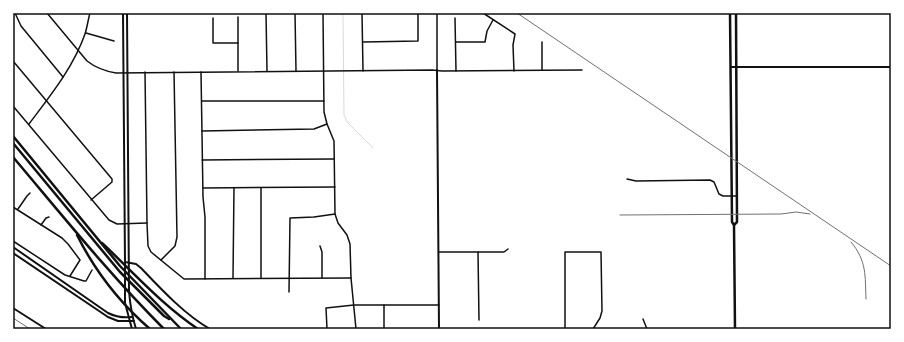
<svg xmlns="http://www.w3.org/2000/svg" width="904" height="342" font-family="Lora,serif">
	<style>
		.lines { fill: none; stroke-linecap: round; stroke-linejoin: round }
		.stream { stroke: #d9d9d9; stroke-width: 1 }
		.minor { stroke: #111; stroke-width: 1.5 }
		.tertiary { stroke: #111; stroke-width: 2 }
		.secondary { stroke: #111; stroke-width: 2 }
		.primary { stroke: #111; stroke-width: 2.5 }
		.motorway { stroke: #111; stroke-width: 2.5 }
		.rail { stroke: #707070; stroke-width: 1 }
		.neatline { fill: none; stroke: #111; stroke-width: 1.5 }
	</style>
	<rect width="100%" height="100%" fill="#fff"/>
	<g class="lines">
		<path class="stream" d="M343,13l1,102 4,8 25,25"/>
		<g class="minor">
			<path d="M15,13l6,13 42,51"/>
			<path d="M47,13l40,48c9,7 17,10 29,12l316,-3 10,1 140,-1"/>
			<path d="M266,13l1,58"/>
			<path d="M295,13l1,58"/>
			<path d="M323,13l1,99 3,12 7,17 1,73 3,9 9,12 3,9 1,34 5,51"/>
			<path d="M362,13l1,58"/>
			<path d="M437,13v57"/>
			<path d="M483,13l32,21 -2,11 1,26"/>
			<path d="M238,17v54"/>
			<path d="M213,18v25h25"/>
			<path d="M455,18l1,53"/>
			<path d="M86,33l28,8"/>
			<path d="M363,42l55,-1v-28"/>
			<path d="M456,42h29l2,-11 6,-11"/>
			<path d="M542,42v28"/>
			<path d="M13,61l99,118v3l-21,18"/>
			<path d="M145,72l2,151 1,23 3,6 33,27 167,-1"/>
			<path d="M201,72l2,125 2,20v62"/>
			<path d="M202,101h122"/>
			<path d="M13,106l96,114 8,4 30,-1"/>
			<path d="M29,124c21,-28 44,-56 56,-90 2,-6 3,-14 5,-21"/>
			<path d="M202,131l112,-2 13,-5"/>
			<path d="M202,160l132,-1"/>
			<path d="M627,179l9,2 74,-1 4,2 5,12 4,2h13"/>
			<path d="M203,188l132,-1"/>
			<path d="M261,188v90"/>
			<path d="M13,207l49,31 6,6 12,16 -10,16"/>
			<path d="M18,209l9,-13 3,-3"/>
			<path d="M41,225l5,-7 3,-1"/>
			<path d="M13,241l52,34 19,6h2l6,-11"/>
			<path d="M320,246l2,6v26"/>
			<path d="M439,252h65l4,-3"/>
			<path d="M478,252l1,68"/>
			<path d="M161,260l14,-14 2,-9 -3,-165"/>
			<path d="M233,278l1,-90"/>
			<path d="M289,292l1,-74 24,-1 21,-3"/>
			<path d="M384,305v24"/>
			<path d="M643,319l4,10"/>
			<path d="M327,329l-1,-21 28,-3h85"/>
			<path d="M565,329v-77h36l1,59 -2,7 -7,11"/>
		</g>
		<g class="tertiary">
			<path d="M731,67h160"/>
			<path d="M437,70l2,259"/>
			<path d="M13,247l95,66c8,4 15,5 24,4"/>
			<path d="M13,253l95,64 10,4h16"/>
			<path d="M125,262l11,2 5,4c19,20 44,47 69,61"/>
			<path d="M13,308l33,21"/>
		</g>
		<g class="secondary">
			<path d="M123,13l2,249v41l7,26"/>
			<path d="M127,13l2,278c1,13 3,25 7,38"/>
		</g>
		<g class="primary">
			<path d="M730,13l2,209 2,3 1,104"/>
			<path d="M734,225l3,-3 -1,-209"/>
		</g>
		<g class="motorway">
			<path d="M13,136l107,130 61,63"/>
			<path d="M13,143l107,129 44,44 5,3"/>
			<path d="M13,157c49,58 97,118 151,172"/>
			<path d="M77,235c18,36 43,68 73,94"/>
			<path d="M102,243c31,29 60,62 96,86"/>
		</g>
		<g class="rail">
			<path d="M517,13l374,253"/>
			<path d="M620,215l161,-1 15,-2 14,2"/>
			<path d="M851,242c16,19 14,34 15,57"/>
			<path d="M13,318l17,11"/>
		</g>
	</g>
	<rect width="904" height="342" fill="none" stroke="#ffffff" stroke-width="28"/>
	<rect x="14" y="14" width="876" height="314" class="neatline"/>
</svg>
